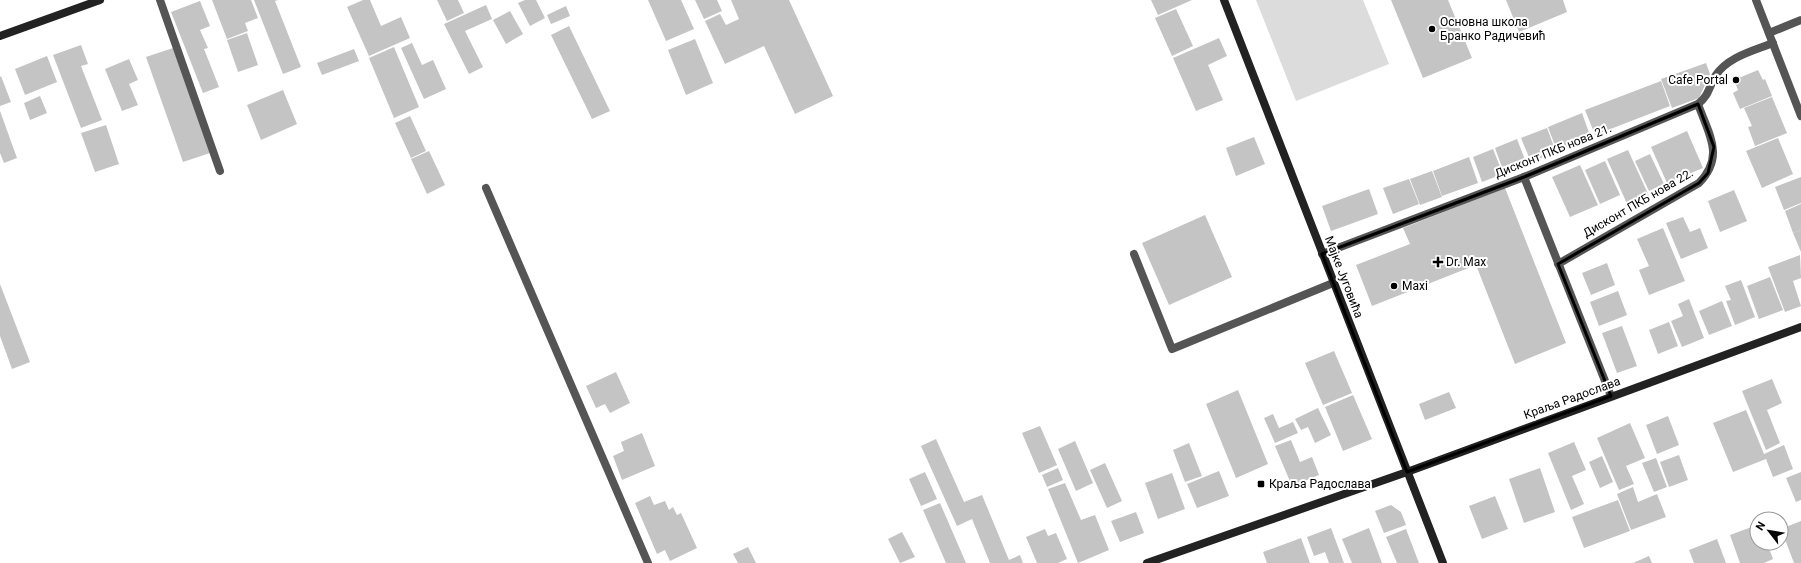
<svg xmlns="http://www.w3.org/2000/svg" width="1801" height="563" font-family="Roboto,sans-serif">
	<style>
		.green { fill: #dcdcdc }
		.building { fill: #c4c4c4 }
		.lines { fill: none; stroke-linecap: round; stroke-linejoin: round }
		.lane { stroke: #555; stroke-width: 8 }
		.street { stroke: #555; stroke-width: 8 }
		.secondary { stroke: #222; stroke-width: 8 }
		.marked { fill: none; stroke: #000; stroke-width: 3; stroke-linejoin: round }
		.poi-dot { fill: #000; stroke: #fff; stroke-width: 1.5 }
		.labels { text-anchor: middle; stroke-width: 4; stroke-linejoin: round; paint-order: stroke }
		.poi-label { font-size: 12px; fill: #000; stroke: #fff; text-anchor: start }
		.street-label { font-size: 12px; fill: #000; stroke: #fff }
	</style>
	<rect width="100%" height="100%" fill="#fff"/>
	<path class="green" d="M1256,0h107l26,64 -93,37z"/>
	<g class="building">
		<path d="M212,0h39l7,18 -13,5 3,8 -21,8z"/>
		<path d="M254,0h24l-3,1 26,66 -18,7z"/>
		<path d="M363,0h7l11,26 20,-9 9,21 -41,18 -22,-49z"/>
		<path d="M437,0h21l6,13 -17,8z"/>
		<path d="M525,0h11l9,18 -15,8 -12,-23z"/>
		<path d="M648,0h33l13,29 -28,12z"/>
		<path d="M695,0h22l5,11 -18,8z"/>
		<path d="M731,0h58l44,96 -38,18 -31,-68 -39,18 -20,-43 15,-7 6,11 13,-6z"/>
		<path d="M1151,0h41l-34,15z"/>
		<path d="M1391,0h57l24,58 -49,20z"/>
		<path d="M1506,0h57l4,12 -48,20z"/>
		<path d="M200,1l10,25 -10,4 8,18 -4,1 15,38 -16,6 -32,-81z"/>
		<path d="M486,5l6,14 -27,12 18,36 -14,7 -25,-50z"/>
		<path d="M566,6l4,10 -19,8 -4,-9z"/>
		<path d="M1176,9l17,37 -21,10 -17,-38z"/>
		<path d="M510,11l13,23 -17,10 -13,-24z"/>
		<path d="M569,26l41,85 -18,8 -41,-84z"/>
		<path d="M247,33l11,32 -20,7 -11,-32z"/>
		<path d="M1219,38l8,18 -19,9 15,35 -27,11 -23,-53z"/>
		<path d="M695,39l18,44 -27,12 -18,-45z"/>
		<path d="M412,43l10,22 11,-5 13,29 -22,10 -23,-51z"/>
		<path d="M81,45l7,19 -7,2 21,54 -21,8 -28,-73z"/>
		<path d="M394,47l25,60 -25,11 -25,-60z"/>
		<path d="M173,48l37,105 -27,9 -37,-105z"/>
		<path d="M354,49l5,12 -37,14 -5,-12z"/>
		<path d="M47,56l10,26 -32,13 -10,-26z"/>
		<path d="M129,59l9,21 -9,4 9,21 -16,6 -17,-42z"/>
		<path d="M1706,63l4,11 -11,24 -27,10 -11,-29z"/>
		<path d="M1758,70l5,10 2,-1 7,17 -32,13 -7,-16 5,-3 -4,-10z"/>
		<path d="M1,76l10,26 -11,4v-29z"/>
		<path d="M1661,81l9,25 -75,29 -10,-25z"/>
		<path d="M283,90l14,34 -36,16 -14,-35z"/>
		<path d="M40,96l7,17 -17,7 -6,-17z"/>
		<path d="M1772,97l15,36 -32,13 -7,-19 4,-1 -8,-18z"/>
		<path d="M0,111l17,47 -13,5 -4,-10z"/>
		<path d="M1582,113l10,28 -21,8 -1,-3 -13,5 -9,-24z"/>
		<path d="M410,116l16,35 -15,7 -16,-35z"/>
		<path d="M106,125l13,39 -24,8 -14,-39z"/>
		<path d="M1547,128l9,24 -25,10 -10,-24z"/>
		<path d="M1687,131l16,37 -36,15 -16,-36z"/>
		<path d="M1254,137l11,27 -29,12 -10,-28z"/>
		<path d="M1778,138l15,36 -31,14 -16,-37z"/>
		<path d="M1517,139l10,26 -23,8 -9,-25z"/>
		<path d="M1493,149l10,25 -21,8 -9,-25z"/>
		<path d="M1628,150l21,46 -21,10 -21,-47z"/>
		<path d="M429,151l16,34 -18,9 -16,-35z"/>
		<path d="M1650,154l14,30 -15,7 -14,-30z"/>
		<path d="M1469,157l9,26 -36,13 -9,-25z"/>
		<path d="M1605,161l15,34 -20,9 -15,-34z"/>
		<path d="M1580,165l18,40 -28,12 -18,-40z"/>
		<path d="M1432,171l10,26 -22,8 -10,-26z"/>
		<path d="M1801,177v26l-17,7 -9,-23z"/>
		<path d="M1409,179l10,25 -26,10 -10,-26z"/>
		<path d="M1505,188l61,155 -51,21 -39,-99 -104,41 -16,-41 54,-21 -7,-16z"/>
		<path d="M1369,189l9,25 -47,17 -9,-25z"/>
		<path d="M1734,190l13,31 -27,11 -12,-31z"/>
		<path d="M1801,204v26l-8,3 -8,-22z"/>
		<path d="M1205,215l27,62 -63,28 -27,-62z"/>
		<path d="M1683,217l7,15 10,-4 8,20 -27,11 -15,-36z"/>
		<path d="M1663,228l22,53 -36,14 -10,-25 10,-4 -12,-27z"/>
		<path d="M1801,230v22l-8,-19z"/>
		<path d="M1800,255l1,23 -8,3 8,25 -16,6 -17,-45z"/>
		<path d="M1607,263l8,22 -24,10 -9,-22z"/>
		<path d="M1770,277l13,33 -24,9 -12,-33z"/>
		<path d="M1741,280l14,37 -20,8 -9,-24 5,-1 -6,-14z"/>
		<path d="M0,284l30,78 -18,7 -12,-33z"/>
		<path d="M1618,291l9,24 -28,11 -9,-24z"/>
		<path d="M1689,299l15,39 -22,9 -11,-26 12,-5 -5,-12z"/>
		<path d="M1722,301l10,25 -23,9 -10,-24z"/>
		<path d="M1669,322l9,24 -20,8 -9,-24z"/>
		<path d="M1622,326l15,40 -20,7 -15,-40z"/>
		<path d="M1334,351l18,42 -29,12 -18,-42z"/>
		<path d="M616,372l14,31 -20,10 -5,-9 -9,4 -10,-22z"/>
		<path d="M1772,379l10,24 -15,7 13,33 -14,7 -24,-59z"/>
		<path d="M1238,390l30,74 -32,14 -30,-74z"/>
		<path d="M1449,392l7,16 -31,12 -6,-16z"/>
		<path d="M1353,395l19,44 -29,12 -18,-44z"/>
		<path d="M1318,408l13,27 -16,8 -7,-16 -7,3 -6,-11z"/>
		<path d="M1746,410l18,44 20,-9 9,24 -20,8 -7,-18 -33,13 -20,-49z"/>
		<path d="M1273,414l6,14 14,-6 5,11 -23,10 -11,-25z"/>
		<path d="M1668,416l11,29 -22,9 -11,-29z"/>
		<path d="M1630,423l15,35 -19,8 8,18 -15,6 -22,-52z"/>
		<path d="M1040,426l17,39 -18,8 -17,-40z"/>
		<path d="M642,433l13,33 -33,14 -9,-24 11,-5 -3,-9z"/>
		<path d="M936,439l28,63 18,-7 27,65 11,-5 3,8h-33l-18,-44 -15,7 -36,-80z"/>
		<path d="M1291,440l9,22 12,-5 7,18 -27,11 -17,-40z"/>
		<path d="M1075,441l18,42 -17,8 -18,-42z"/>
		<path d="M1574,442l12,28 -14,6 12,28 -13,6 -23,-57z"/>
		<path d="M1189,443l13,33 -17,6 -12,-32z"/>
		<path d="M1679,455l9,25 -19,7 -9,-25z"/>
		<path d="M1602,456l11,26 -13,6 -11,-26z"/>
		<path d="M1656,458l11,29 -13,5 -12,-29z"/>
		<path d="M1105,463l17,38 -15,7 -17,-38z"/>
		<path d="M1058,468l5,12 -16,7 -5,-12z"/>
		<path d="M1540,468l15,44 -31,11 -15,-44z"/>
		<path d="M1219,471l10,25 -32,12 -10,-24z"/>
		<path d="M925,472l12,27 -16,7 -12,-27z"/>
		<path d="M1801,472v28l-5,2 -10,-24z"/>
		<path d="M1172,473l13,36 -27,10 -13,-36z"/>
		<path d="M1065,483l16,37 14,-5 14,35 -31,13 -30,-74z"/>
		<path d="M1633,487l5,15 19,-8 9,23 -35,13 -14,-36z"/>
		<path d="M650,496l4,9 11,-4 4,9 4,-3 4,8 4,-2 16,35 -27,13 -5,-11 -8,4 -22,-51z"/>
		<path d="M1495,496l13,33 -26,10 -13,-33z"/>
		<path d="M1618,500l12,31 -46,17 -12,-31z"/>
		<path d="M940,503l26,60h-20l-23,-53z"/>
		<path d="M1391,505l10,7 5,13 -22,8 -9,-22z"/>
		<path d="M1136,512l8,21 -24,9 -9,-21z"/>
		<path d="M1801,521v42h-7l-13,-34z"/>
		<path d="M1757,525v18h10l6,16 -9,4h-24l-10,-28z"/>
		<path d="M1331,528l13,35h-15l-4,-11 -11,4 -7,-19z"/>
		<path d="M1369,528l13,35h-30l-10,-24z"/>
		<path d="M1045,529l3,7 8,-3 11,26 -9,4h-21l-11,-26z"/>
		<path d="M1406,529l13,34h-22l-11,-26z"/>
		<path d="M902,532l13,25 -15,6 -12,-24z"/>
		<path d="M1301,538l9,25h-43l-4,-11z"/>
		<path d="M1717,539l9,24h-32l-5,-13z"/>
		<path d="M748,547l8,16h-18l-5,-9z"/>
		<path d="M1649,556l3,7h-19z"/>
	</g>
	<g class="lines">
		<g class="lane">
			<path d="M160,0l60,171"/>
			<path d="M1134,254l38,95 161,-66"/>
		</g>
		<g class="street">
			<path d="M1756,0l45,116"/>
			<path d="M1769,33l32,-13"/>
			<path d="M1524,177l87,219"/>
			<path d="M486,188l162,375"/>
			<path d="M1322,254l202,-77 174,-73c11,-8 11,-18 18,-29 12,-18 37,-24 57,-32"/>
			<path d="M1558,264l141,-81c26,-27 10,-48 -1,-79"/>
		</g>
		<g class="secondary">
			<path d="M1224,0l219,563"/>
			<path d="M0,36l100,-36"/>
			<path d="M1147,563l260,-91 394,-145"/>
		</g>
	</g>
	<path class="marked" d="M1698,104l16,43 -6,26 -9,10 -141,81 53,132 -204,76 -85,-218 202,-77z"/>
	<g class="poi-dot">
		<circle cx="1432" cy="29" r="4"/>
		<circle cx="1736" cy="80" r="4"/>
		<path d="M1436 256h4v4h4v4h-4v4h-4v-4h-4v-4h4z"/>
		<circle cx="1394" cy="286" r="4"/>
		<rect x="1257" y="480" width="8" height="8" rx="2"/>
	</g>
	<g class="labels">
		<g class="poi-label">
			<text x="1440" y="26">Основна школа<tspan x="1440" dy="14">Бранко Радичевић</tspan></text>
			<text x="1728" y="84" text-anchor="end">Cafe Portal</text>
			<text x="1446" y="266">Dr. Max</text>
			<text x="1402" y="290">Maxi</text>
			<text x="1269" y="488">Краља Радослава</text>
		</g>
		<g class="street-label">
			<text transform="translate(1553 151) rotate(-22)" y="4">Дисконт ПКБ нова 21.</text>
			<text transform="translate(1638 203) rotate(-30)" y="4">Дисконт ПКБ нова 22.</text>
			<text transform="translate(1344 277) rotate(69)" y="4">Мајке Југовића</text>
			<text transform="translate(1572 398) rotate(-20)" y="4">Краља Радослава</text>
		</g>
	</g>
	<g transform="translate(1769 531) rotate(301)"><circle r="19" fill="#ffffff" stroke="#999999"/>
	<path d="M0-3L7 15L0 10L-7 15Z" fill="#000000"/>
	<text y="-6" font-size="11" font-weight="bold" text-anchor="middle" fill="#000000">N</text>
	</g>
</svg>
